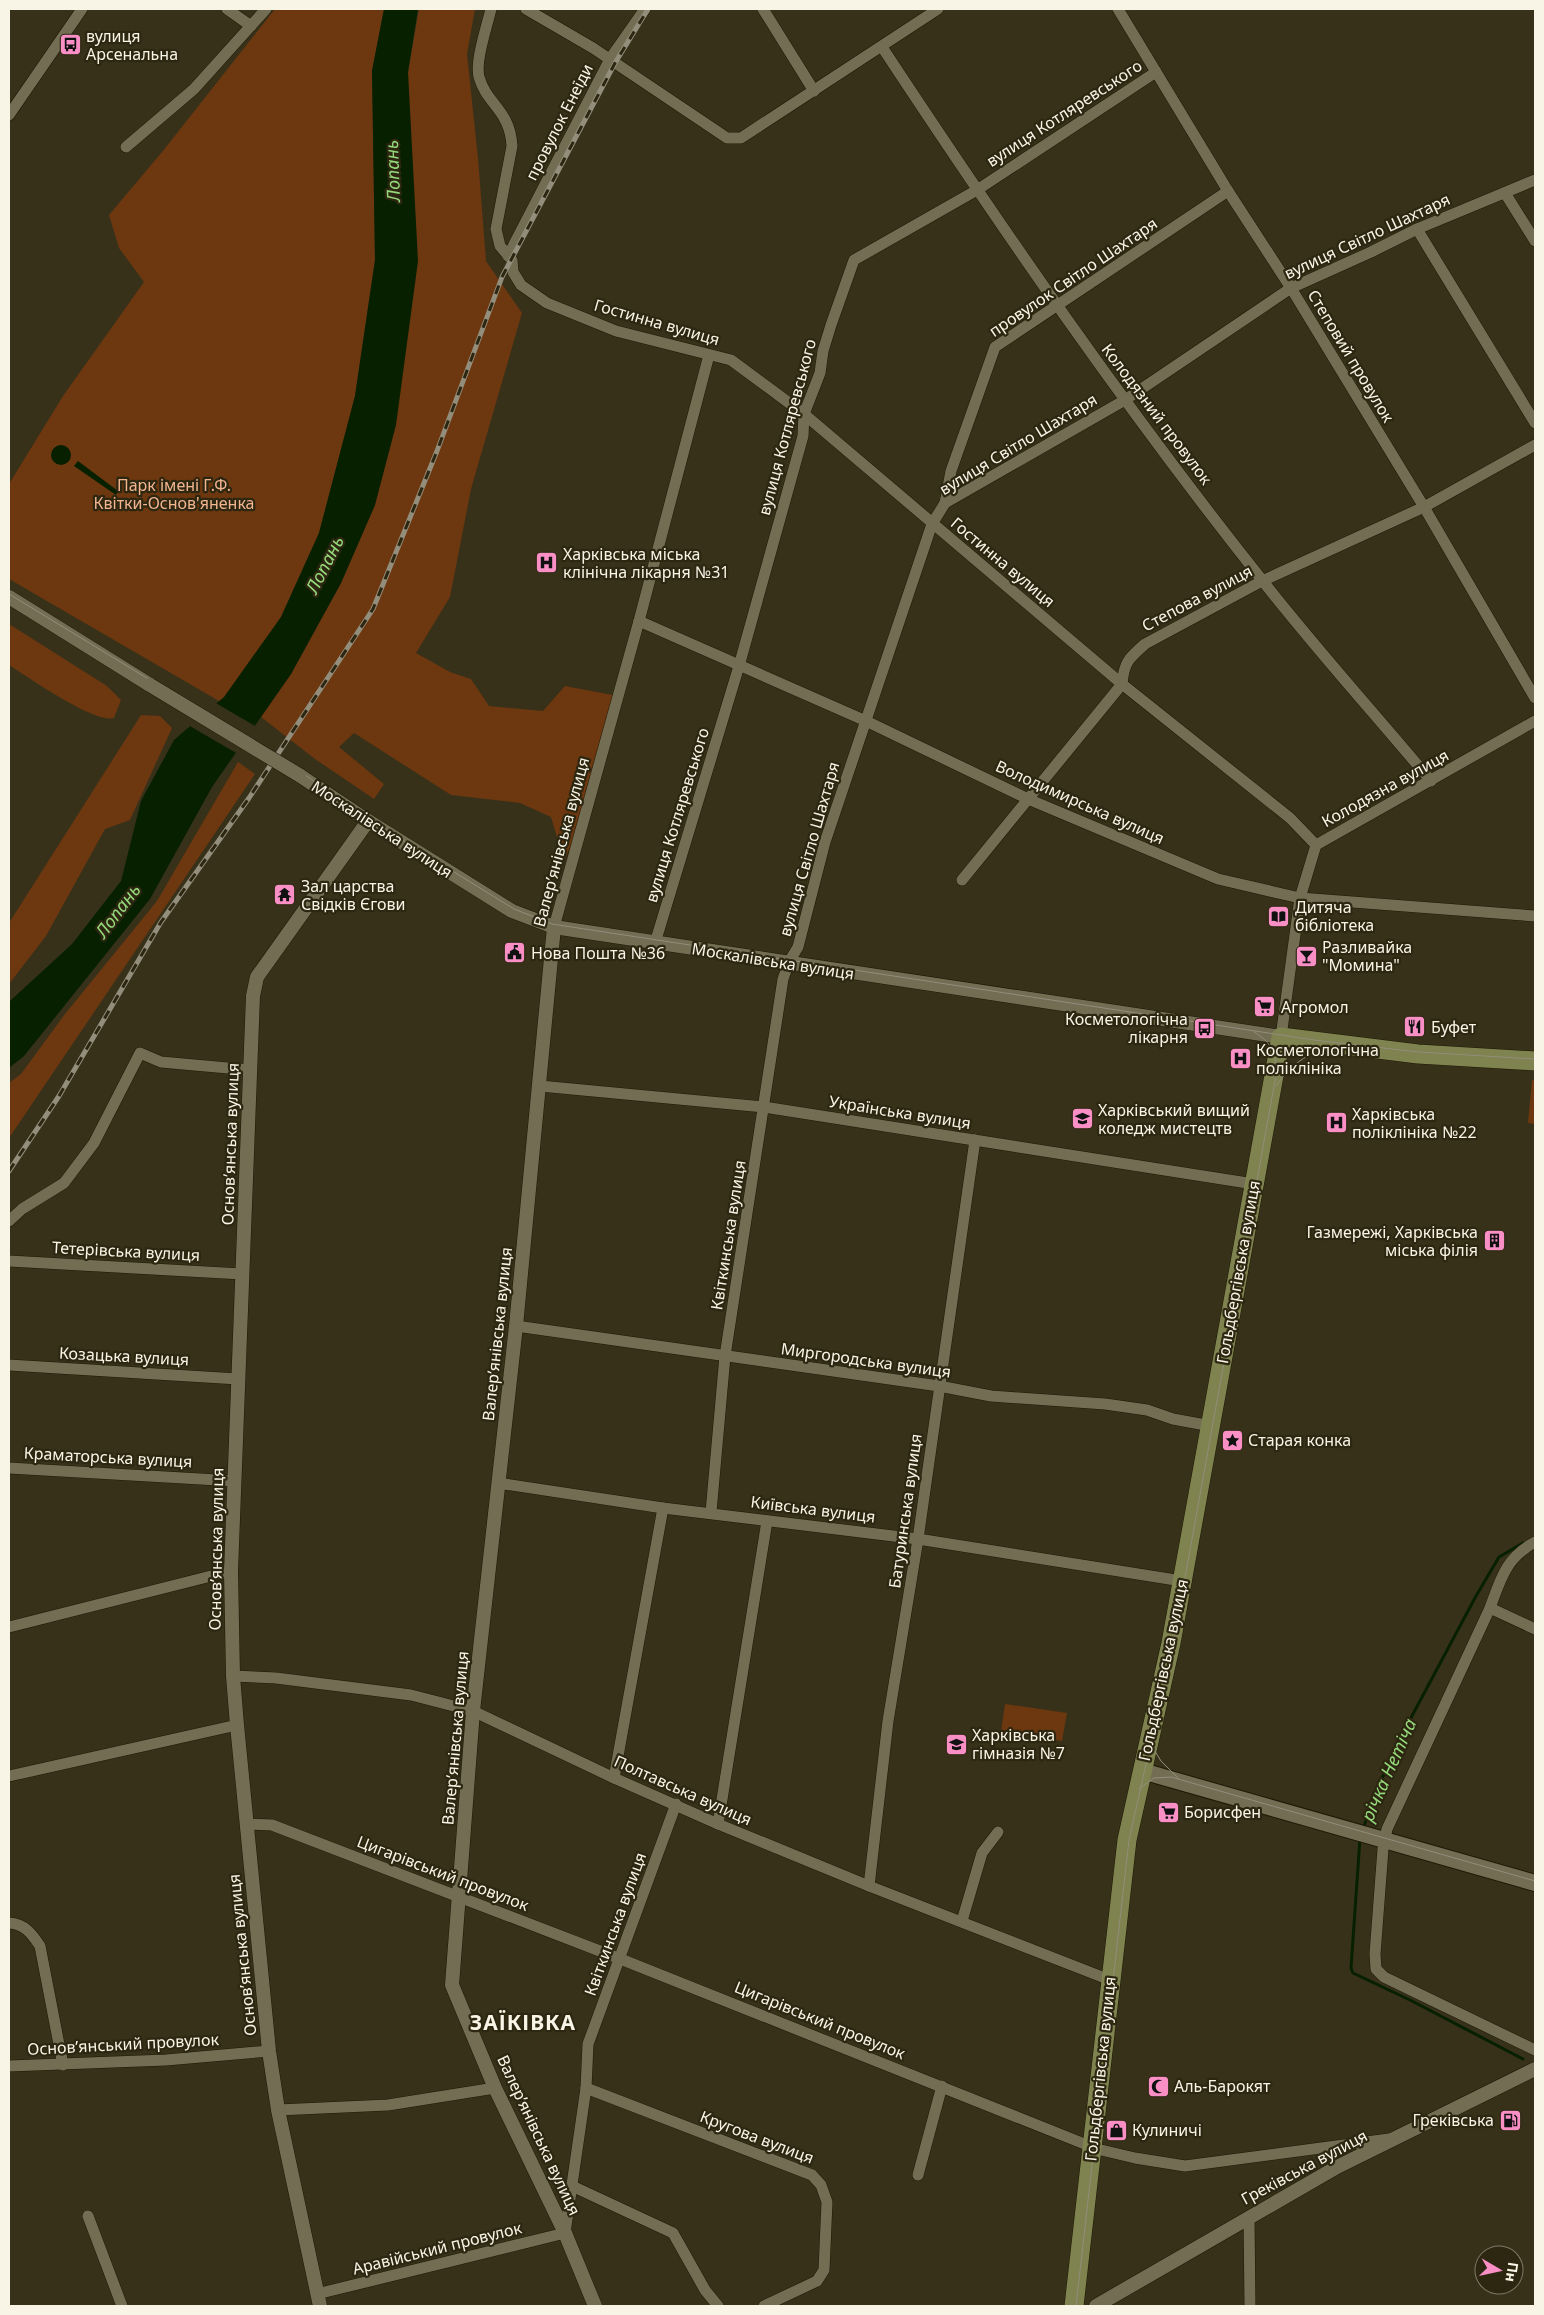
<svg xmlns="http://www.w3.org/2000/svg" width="1544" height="2315" font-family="'Noto Sans',sans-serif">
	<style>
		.green { fill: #6d370f }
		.water { fill: #062000 }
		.pier { fill: #37311a }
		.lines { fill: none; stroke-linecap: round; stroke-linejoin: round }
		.stream { stroke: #062000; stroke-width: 3 }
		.minor-casing { stroke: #1e1904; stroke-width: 12 }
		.tertiary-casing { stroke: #1e1904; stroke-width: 15 }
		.secondary-casing { stroke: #1e1904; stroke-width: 18 }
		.primary-casing { stroke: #1e1904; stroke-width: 20 }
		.minor { stroke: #736d54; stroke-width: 11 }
		.tertiary { stroke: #736d54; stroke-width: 14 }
		.secondary { stroke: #736d54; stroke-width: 16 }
		.primary { stroke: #7e834f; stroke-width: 19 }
		.tram { stroke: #938d7b; stroke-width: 1 }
		.rail-casing { stroke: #938d7b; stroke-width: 5 }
		.rail { stroke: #2d2711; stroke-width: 3; stroke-dasharray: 9; stroke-linecap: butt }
		.tertiary-bridge-casing { stroke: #1e1904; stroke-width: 15; stroke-linecap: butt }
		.tertiary-bridge { stroke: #736d54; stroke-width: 14 }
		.labels { text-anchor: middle; stroke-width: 4.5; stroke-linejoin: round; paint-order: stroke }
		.poi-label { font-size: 16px; fill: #f8f4e6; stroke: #2d2711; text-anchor: start }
		.street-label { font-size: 16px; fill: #f8f4e6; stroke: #2d2711 }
		.park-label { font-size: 16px; fill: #f2b590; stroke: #2d2711 }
		.water-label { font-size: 18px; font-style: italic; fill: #95da7c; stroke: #2d2711 }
		.district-label { font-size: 21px; font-weight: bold; letter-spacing: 1px; fill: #f8f4e6; stroke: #2d2711 }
	</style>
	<rect width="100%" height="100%" fill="#37311a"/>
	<g class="green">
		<path d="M275,9h109l-12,62 3,189 -20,136 -36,137 -38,84 -57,81 -5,3 -210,-122v-95l54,-88 81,-114 -25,-34 -10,-33 53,-63z"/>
		<path d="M419,9h56l-8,45 11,104 8,103 36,52 -51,176 -21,108 -34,56 34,19 21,7 18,27 54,5 22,-25 53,10 -33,117 -21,48 -13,-44 -31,-14 -69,-8 -97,-62 -15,14 45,37 -10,15 -59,-40 -54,-42 30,-43 50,-91 34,-78 33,-433z"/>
		<path d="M9,624l98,62 14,14 -7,18c-19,6 -86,-41 -105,-53z"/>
		<path d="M141,715l19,1 12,12 -42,92 -25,9 -59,107 -37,48v-61z"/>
		<path d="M238,762l17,12 -246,364v-55l12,-9 44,-60 92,-113z"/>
		<path d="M1532,1080h3v44l-7,-1z"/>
		<path d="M1005,1704l62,9 -5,28 -61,-9z"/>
	</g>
	<g class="water">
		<path d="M384,9h34l-10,63 10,189 -22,164 -21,80 -34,78 -50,91 -79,113 -62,112 -126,157 -15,12v-66l63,-58 49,-63 20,-80 33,-61 50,-43 57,-80 38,-84 36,-137 20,-136 -3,-189z"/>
		<circle cx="61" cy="455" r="10"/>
		<path d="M78,461l40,30 -2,4 -42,-29z"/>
	</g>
	<path class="pier" d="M214,702l43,25 -19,27 -50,-29z"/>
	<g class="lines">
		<g class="stream">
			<path d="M1363,1830l8,-26 26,-60 79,-148 23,-39 24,-14"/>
			<path d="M1360,1838l-9,130 2,5 59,28 111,58"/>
		</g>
		<defs>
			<g id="minor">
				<path d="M227,9l24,17"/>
				<path d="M491,9c-4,17 -16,52 -12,68 8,28 31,33 33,69l-16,83 4,17 12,14 1,12 8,13 26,18 69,28 115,29 73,54 318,270 168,134 26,27"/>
				<path d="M526,9l67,39 134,90h14l197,-129"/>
				<path d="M763,9l51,82"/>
				<path d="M1118,9l110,182 63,97 133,219 111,191"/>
				<path d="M882,47c120,182 244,362 380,533 54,69 113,134 169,201"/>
				<path d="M9,115l73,-106"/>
				<path d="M126,147l68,-58 72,-80"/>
				<path d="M1505,193l30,48"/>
				<path d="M1417,229l118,194"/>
				<path d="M508,256l102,-197 35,-50"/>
				<path d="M945,503l6,-32 44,-124 233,-156"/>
				<path d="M639,621l227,100 162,78 190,80 82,19 235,18"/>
				<path d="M962,880l160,-196c2,-22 7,-26 23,-40l117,-63 162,-74 111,-62"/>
				<path d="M554,927l85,-306 70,-266"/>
				<path d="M655,943l84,-277 64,-230 1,-22 16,-41 3,-22 8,-26 23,-65 123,-70 179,-118"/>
				<path d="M1281,1037l19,-139 16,-53 219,-124"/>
				<path d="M540,1086l224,21 490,77"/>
				<path d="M9,1221l13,-12 42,-26 30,-40 46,-90 21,9 89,8"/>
				<path d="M9,1261l233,13"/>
				<path d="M516,1326l423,60 52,10 114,8 42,6 26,9 38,7"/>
				<path d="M9,1365l229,14"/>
				<path d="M9,1468l226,13"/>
				<path d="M498,1483l165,25 255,31 264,42"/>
				<path d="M711,1512l14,-156 58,-377 6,-17 9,-15 27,-105 107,-318 13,-21 180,-103 166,-112 80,-36 46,-23 118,-49"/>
				<path d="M1535,1542c-29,16 -34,36 -45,66l-103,221 -4,20 -8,105 1,15 8,8 151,73"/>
				<path d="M1490,1608l45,21"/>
				<path d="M9,1627l222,-56"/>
				<path d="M233,1676l43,2 135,17 62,16 141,67 104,46 151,62 241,94"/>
				<path d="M9,1776l228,-51"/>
				<path d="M614,1778l49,-270"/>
				<path d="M246,1824l26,1 346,133 479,191 38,9 50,8 204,-27"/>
				<path d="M718,1824l49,-303"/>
				<path d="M869,1886l19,-165 30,-182 57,-399"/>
				<path d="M962,1921l20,-68 16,-21"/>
				<path d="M9,1923c16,1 23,11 31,23l23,119"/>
				<path d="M9,2066l157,-6 103,-9"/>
				<path d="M586,2088l226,87 9,10 6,17 -3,68 -7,11 -53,25"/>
				<path d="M278,2110l110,-5 107,-17"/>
				<path d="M918,2175l24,-89"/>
				<path d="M572,2186l101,47 32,57 13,16"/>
				<path d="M88,2216l34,90"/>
				<path d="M1249,2217l1,89"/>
				<path d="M317,2294l248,-61 21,-145 2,-44 88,-240"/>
			</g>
			<g id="tertiary">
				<path d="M9,597l141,88"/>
				<path d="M299,775l69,46 144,90 42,16 727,110"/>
				<path d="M554,927l-38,399 -43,385 -21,274 43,103 70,145 30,73"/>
				<path d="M320,2306l-42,-196 -9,-59 -32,-326 -4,-49 -2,-105 22,-575 4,-19 111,-156"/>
				<path d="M1096,2306l241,-139 198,-98"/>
			</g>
			<path id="secondary" d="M1142,1771l393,112"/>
			<path id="primary" d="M1074,2306l53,-466 44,-197 110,-606 137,17 117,7"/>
		</defs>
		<use href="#minor" class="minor-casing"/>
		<use href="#tertiary" class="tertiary-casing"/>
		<use href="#secondary" class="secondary-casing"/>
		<use href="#primary" class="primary-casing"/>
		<use href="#minor" class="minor"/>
		<use href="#tertiary" class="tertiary"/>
		<use href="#secondary" class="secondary"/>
		<use href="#primary" class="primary"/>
		<g class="tram">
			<path d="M9,594l292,178 67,47 146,90 38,15 762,116 104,12 117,7"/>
			<path d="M1276,1086c15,-23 37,-37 64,-41"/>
			<path d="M1150,1743l11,18 18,18"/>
			<path d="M1139,1789l15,-11 17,-1 364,104"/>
			<path d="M1076,2306l53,-466 44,-196 103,-569c2,-19 -5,-34 -22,-43"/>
		</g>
		<defs>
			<path id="rail" d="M9,1171l50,-75 102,-174 88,-124 124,-189 64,-158 65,-174 113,-214 33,-54"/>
		</defs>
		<use href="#rail" class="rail-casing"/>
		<use href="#rail" class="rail"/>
		<defs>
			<path id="tertiary-bridge" d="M150,685l149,90"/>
		</defs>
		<use href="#tertiary-bridge" class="tertiary-bridge-casing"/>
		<use href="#tertiary-bridge" class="tertiary-bridge"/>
	</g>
	<defs>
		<symbol id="bus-square" viewBox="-11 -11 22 22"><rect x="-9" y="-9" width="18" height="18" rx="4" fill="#fa8fc6" stroke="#2d2711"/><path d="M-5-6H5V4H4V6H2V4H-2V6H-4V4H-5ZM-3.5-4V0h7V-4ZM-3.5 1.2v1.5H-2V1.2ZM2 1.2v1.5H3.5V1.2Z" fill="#111"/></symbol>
		<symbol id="hospital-square" viewBox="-11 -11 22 22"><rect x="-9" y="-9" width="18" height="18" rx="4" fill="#fa8fc6" stroke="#2d2711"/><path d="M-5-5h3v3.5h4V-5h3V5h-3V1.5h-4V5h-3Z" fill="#111"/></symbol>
		<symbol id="temple-square" viewBox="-11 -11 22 22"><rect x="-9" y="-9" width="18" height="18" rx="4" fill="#fa8fc6" stroke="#2d2711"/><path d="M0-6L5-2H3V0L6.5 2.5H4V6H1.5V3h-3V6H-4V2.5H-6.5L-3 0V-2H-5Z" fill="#111"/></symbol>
		<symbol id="library-square" viewBox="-11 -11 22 22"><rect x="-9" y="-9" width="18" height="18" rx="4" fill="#fa8fc6" stroke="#2d2711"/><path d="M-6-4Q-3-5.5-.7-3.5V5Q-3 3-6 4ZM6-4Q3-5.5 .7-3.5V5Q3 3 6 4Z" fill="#111"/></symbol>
		<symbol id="civic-square" viewBox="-11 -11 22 22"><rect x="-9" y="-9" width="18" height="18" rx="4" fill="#fa8fc6" stroke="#2d2711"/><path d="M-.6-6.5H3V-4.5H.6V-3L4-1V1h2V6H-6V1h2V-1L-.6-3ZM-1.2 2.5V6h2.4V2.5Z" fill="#111"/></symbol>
		<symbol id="bar-square" viewBox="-11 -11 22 22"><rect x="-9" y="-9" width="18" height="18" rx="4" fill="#fa8fc6" stroke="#2d2711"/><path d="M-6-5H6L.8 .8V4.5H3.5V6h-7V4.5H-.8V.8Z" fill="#111"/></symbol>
		<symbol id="supermarket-square" viewBox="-11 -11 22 22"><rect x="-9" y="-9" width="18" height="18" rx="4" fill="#fa8fc6" stroke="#2d2711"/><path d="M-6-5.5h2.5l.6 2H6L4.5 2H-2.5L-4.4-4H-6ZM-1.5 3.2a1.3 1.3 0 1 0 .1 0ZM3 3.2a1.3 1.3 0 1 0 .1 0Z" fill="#111"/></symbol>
		<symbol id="restaurant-square" viewBox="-11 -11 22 22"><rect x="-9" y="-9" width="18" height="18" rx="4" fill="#fa8fc6" stroke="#2d2711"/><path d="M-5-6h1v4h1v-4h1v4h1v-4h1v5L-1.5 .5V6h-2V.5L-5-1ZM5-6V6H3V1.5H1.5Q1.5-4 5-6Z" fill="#111"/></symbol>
		<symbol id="university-square" viewBox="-11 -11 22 22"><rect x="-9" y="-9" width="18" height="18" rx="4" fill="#fa8fc6" stroke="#2d2711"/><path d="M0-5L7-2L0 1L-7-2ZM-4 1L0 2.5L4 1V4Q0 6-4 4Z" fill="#111"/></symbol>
		<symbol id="building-square" viewBox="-11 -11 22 22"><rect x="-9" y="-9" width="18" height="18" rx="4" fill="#fa8fc6" stroke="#2d2711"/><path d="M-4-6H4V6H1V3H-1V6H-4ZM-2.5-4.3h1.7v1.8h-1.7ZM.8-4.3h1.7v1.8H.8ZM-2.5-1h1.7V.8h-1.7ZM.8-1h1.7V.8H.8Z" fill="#111"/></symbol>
		<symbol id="sight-square" viewBox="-11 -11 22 22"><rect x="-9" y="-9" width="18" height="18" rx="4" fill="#fa8fc6" stroke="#2d2711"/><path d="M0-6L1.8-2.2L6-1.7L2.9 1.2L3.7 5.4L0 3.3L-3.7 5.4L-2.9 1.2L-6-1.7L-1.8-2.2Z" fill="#111"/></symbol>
		<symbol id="school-square" viewBox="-11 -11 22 22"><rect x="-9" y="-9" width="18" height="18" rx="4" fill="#fa8fc6" stroke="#2d2711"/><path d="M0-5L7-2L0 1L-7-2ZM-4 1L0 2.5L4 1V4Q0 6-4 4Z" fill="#111"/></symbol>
		<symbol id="mosque-square" viewBox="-11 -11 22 22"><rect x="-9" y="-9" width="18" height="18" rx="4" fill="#fa8fc6" stroke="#2d2711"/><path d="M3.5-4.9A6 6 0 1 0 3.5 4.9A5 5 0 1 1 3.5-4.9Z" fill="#111"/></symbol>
		<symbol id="fuel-square" viewBox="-11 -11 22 22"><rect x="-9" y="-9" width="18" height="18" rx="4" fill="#fa8fc6" stroke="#2d2711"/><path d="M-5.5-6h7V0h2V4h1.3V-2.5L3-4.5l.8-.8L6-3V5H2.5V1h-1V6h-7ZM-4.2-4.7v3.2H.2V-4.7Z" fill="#111"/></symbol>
		<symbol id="shop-square" viewBox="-11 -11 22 22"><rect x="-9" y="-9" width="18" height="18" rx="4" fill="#fa8fc6" stroke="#2d2711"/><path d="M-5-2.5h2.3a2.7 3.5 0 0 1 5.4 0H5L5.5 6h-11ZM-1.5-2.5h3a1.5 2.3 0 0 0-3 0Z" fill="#111"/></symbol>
	</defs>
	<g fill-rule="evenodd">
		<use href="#bus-square" x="58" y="32" width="25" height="25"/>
		<use href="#hospital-square" x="534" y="550" width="25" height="25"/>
		<use href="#temple-square" x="272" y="882" width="25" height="25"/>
		<use href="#library-square" x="1266" y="904" width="25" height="25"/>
		<use href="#civic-square" x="502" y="940" width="25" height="25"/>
		<use href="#bar-square" x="1294" y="944" width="25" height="25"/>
		<use href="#supermarket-square" x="1252" y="994" width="25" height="25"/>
		<use href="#restaurant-square" x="1402" y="1014" width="25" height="25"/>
		<use href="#bus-square" x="1192" y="1016" width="25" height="25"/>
		<use href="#hospital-square" x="1228" y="1046" width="25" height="25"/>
		<use href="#university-square" x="1070" y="1106" width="25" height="25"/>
		<use href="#hospital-square" x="1324" y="1110" width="25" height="25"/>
		<use href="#building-square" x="1482" y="1228" width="25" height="25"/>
		<use href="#sight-square" x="1220" y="1428" width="25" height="25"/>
		<use href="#school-square" x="944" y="1732" width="25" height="25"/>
		<use href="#supermarket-square" x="1156" y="1800" width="25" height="25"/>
		<use href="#mosque-square" x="1146" y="2074" width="25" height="25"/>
		<use href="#fuel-square" x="1498" y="2108" width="25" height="25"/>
		<use href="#shop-square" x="1104" y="2118" width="25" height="25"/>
	</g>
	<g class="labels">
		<g class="poi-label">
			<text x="86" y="42">вулиця<tspan x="86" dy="18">Арсенальна</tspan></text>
			<text x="563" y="560">Харківська міська<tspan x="563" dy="18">клінічна лікарня №31</tspan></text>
			<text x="301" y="892">Зал царства<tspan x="301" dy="18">Свідків Єгови</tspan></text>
			<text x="1295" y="913">Дитяча<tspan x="1295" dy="18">бібліотека</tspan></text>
			<text x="1322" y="953">Разливайка<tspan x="1322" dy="18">"Момина"</tspan></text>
			<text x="531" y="959">Нова Пошта №36</text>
			<text x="1281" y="1013">Агромол</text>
			<text x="1188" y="1025" text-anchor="end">Косметологічна<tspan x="1188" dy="18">лікарня</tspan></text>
			<text x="1431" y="1033">Буфет</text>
			<text x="1256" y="1056">Косметологічна<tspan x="1256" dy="18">поліклініка</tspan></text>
			<text x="1098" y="1116">Харківський вищий<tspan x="1098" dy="18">коледж мистецтв</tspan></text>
			<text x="1352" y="1120">Харківська<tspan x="1352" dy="18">поліклініка №22</tspan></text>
			<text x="1478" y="1238" text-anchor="end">Газмережі, Харківська<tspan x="1478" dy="18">міська філія</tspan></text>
			<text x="1248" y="1446">Старая конка</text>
			<text x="972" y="1741">Харківська<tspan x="972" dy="18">гімназія №7</tspan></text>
			<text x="1184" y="1818">Борисфен</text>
			<text x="1174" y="2092">Аль-Барокят</text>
			<text x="1494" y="2126" text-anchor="end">Греківська</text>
			<text x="1132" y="2136">Кулиничі</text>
		</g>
		<g class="street-label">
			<text transform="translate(1064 113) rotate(-33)" y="6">вулиця Котляревського</text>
			<text transform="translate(559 122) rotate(-63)" y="6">провулок Енеїди</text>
			<text transform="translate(1367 236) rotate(-25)" y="6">вулиця Світло Шахтаря</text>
			<text transform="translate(1073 277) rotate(-34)" y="6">провулок Світло Шахтаря</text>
			<text transform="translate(657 322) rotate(16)" y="6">Гостинна вулиця</text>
			<text transform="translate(1351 356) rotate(59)" y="6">Степовий провулок</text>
			<text transform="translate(1157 414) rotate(53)" y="6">Колодязний провулок</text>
			<text transform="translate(787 427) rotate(-75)" y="6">вулиця Котляревського</text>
			<text transform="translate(1018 444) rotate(-31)" y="6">вулиця Світло Шахтаря</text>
			<text transform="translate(1003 562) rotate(40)" y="6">Гостинна вулиця</text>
			<text transform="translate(1197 598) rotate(-28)" y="6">Степова вулиця</text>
			<text transform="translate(1385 788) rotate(-29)" y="6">Колодязна вулиця</text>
			<text transform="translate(1080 802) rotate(24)" y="6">Володимирська вулиця</text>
			<text transform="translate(677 815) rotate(-73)" y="6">вулиця Котляревського</text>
			<text transform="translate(382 829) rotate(33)" y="6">Москалівська вулиця</text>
			<text transform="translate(561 842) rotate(-75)" y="6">Валер’янівська вулиця</text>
			<text transform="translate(809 849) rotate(-74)" y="6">вулиця Світло Шахтаря</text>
			<text transform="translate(773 961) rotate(9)" y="6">Москалівська вулиця</text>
			<text transform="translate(900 1112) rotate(9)" y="6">Українська вулиця</text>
			<text transform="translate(230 1144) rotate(-88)" y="6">Основ’янська вулиця</text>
			<text transform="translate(728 1235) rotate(-81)" y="6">Квіткинська вулиця</text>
			<text transform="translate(126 1251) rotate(3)" y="6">Тетерівська вулиця</text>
			<text transform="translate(1238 1272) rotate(-80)" y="6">Гольдбергівська вулиця</text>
			<text transform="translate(497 1334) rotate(-84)" y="6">Валер’янівська вулиця</text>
			<text transform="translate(124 1356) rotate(3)" y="6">Козацька вулиця</text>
			<text transform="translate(866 1360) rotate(8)" y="6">Миргородська вулиця</text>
			<text transform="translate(108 1457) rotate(3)" y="6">Краматорська вулиця</text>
			<text transform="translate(813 1509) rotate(7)" y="6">Київська вулиця</text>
			<text transform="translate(905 1511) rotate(-82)" y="6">Батуринська вулиця</text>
			<text transform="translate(216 1549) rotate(-89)" y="6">Основ’янська вулиця</text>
			<text transform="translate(1163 1670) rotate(-78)" y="6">Гольдбергівська вулиця</text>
			<text transform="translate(455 1738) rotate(-85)" y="6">Валер’янівська вулиця</text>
			<text transform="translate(683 1790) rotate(24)" y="6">Полтавська вулиця</text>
			<text transform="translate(443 1873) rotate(21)" y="6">Цигарівський провулок</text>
			<text transform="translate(615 1924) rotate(-70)" y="6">Квіткинська вулиця</text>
			<text transform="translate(242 1955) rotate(-96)" y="6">Основ’янська вулиця</text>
			<text transform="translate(820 2020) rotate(22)" y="6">Цигарівський провулок</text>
			<text transform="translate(123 2044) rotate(-3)" y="6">Основ’янський провулок</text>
			<text transform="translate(1100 2069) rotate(-84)" y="6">Гольдбергівська вулиця</text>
			<text transform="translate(539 2135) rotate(65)" y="6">Валер’янівська вулиця</text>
			<text transform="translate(757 2137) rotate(21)" y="6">Кругова вулиця</text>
			<text transform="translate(1304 2167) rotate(-28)" y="6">Греківська вулиця</text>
			<text transform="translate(437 2248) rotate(-14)" y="6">Аравійський провулок</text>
		</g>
		<g class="park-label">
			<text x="174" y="491">Парк імені Г.Ф.<tspan x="174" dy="18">Квітки-Основ'яненка</tspan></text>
		</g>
		<g class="water-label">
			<text transform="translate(393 171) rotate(-92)" y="6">Лопань</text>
			<text transform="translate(325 565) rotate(-63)" y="6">Лопань</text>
			<text transform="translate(118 911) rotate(-53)" y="6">Лопань</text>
			<text transform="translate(1389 1770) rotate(-66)" y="6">річка Нетіча</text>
		</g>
		<g class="district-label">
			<text x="523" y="2030">ЗАЇКІВКА</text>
		</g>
	</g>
	<rect width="1544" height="2315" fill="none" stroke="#f8f4e6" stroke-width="20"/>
	<g transform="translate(1499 2270) rotate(99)"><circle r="24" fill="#2d2711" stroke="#7e7966"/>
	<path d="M0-4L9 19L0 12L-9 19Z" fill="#fa8fc6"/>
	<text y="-8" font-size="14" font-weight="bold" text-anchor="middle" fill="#f8f4e6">Пн</text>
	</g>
</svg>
